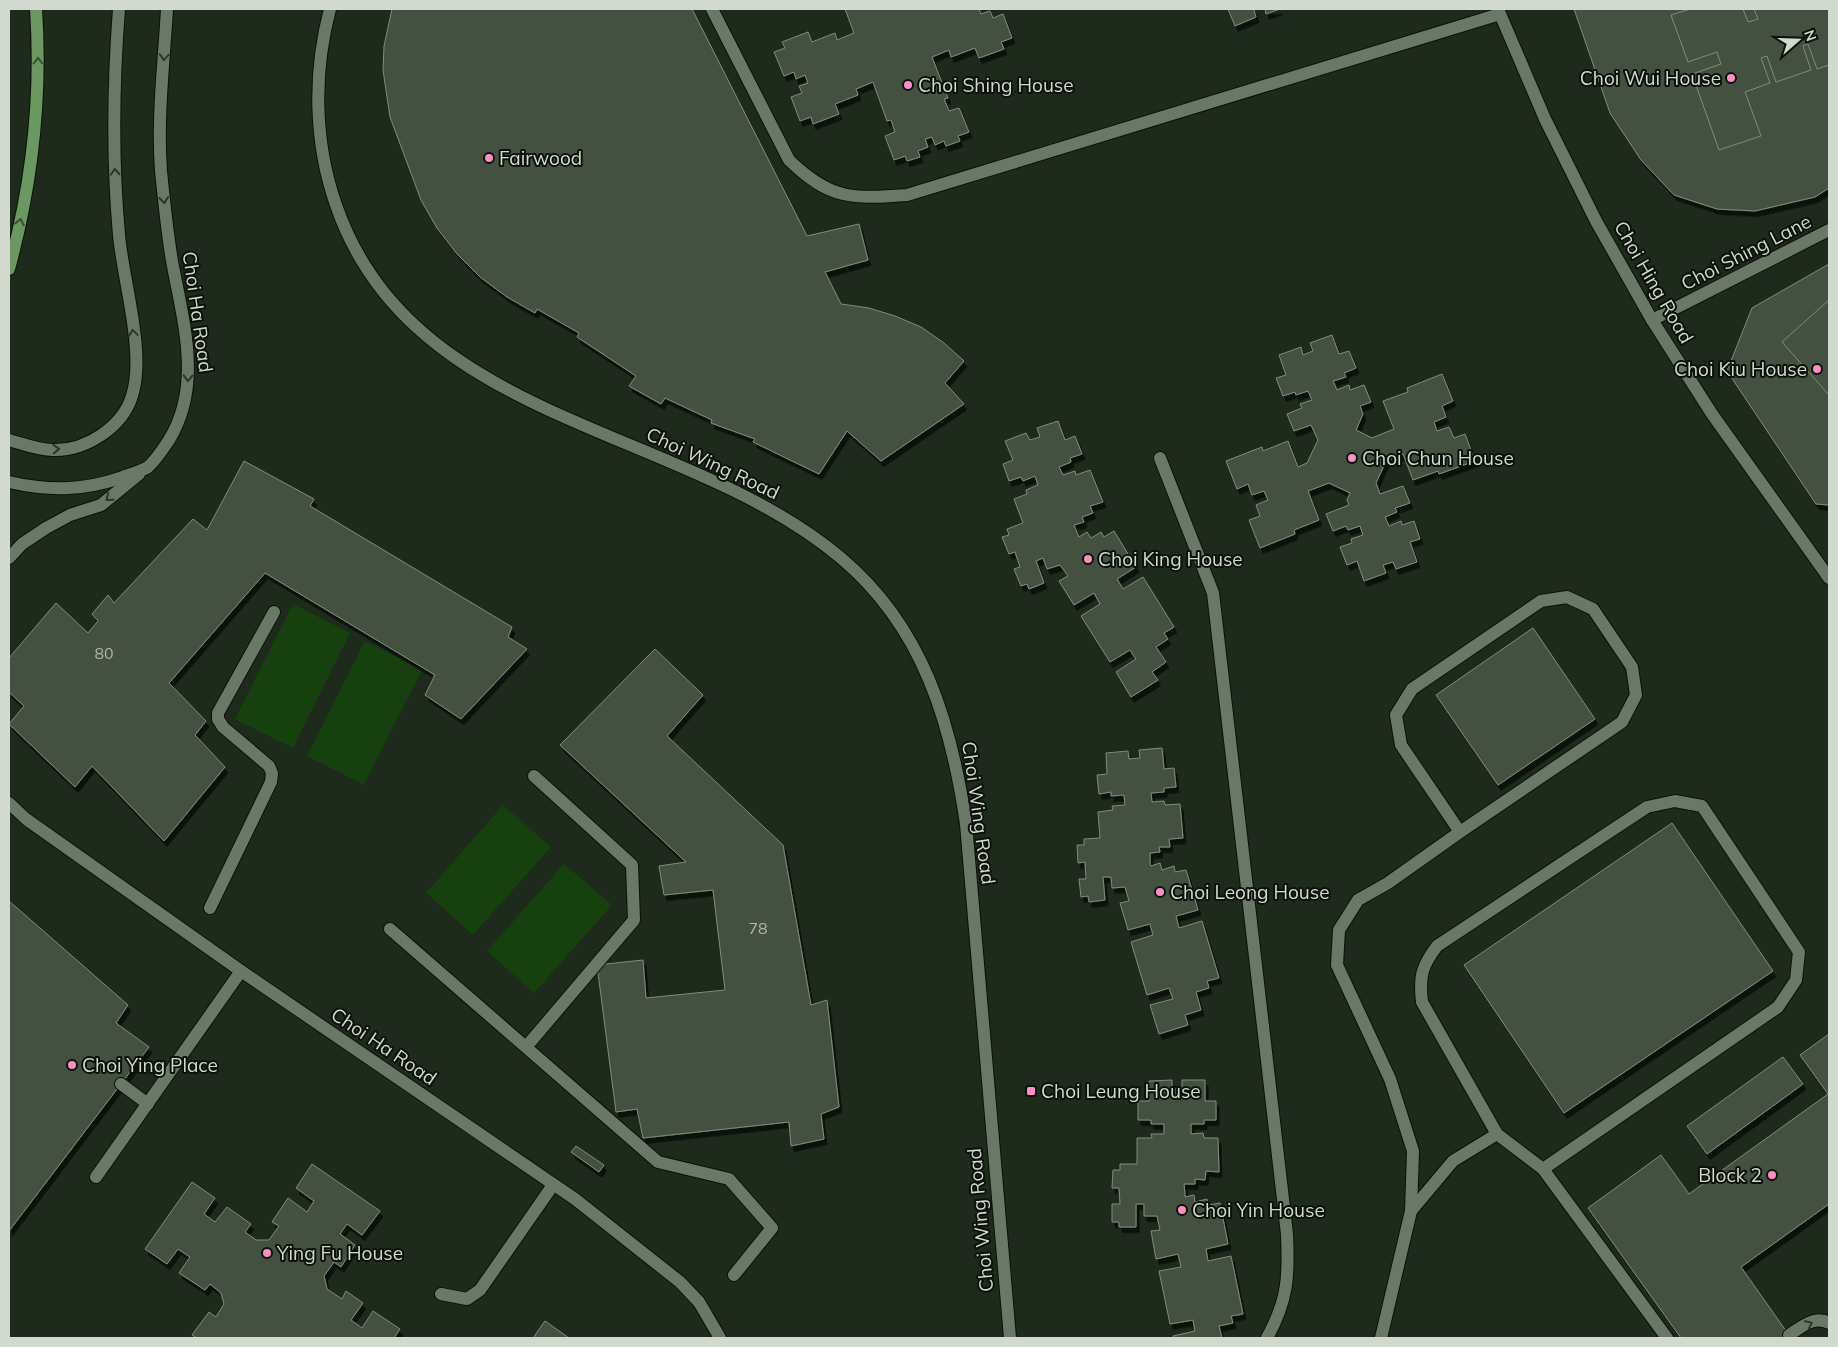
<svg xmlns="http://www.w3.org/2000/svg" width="1838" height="1347" font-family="Mulish,sans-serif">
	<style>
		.green { fill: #16400d }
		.building { fill: #445141; stroke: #7f8d7c; filter: url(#shadow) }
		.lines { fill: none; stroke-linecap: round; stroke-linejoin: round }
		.minor-casing { stroke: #081306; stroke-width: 14 }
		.major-casing { stroke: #081306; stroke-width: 14 }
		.minor { stroke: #6a7967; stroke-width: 12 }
		.major { stroke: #6a9860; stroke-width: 12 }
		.oneway { stroke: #2d352b }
		.oneway2 { stroke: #364e31 }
		.poi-dot { fill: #fb8fc4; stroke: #0c110b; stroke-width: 2 }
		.labels { text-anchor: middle; stroke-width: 4; stroke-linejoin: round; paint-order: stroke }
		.number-label { font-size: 16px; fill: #aeb8ac }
		.poi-label { font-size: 19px; fill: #d2dad0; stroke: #0c110b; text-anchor: start }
		.street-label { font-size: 19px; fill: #d2dad0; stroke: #0c110b }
	</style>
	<defs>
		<filter id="shadow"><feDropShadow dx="3" dy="5.5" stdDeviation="0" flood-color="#0009"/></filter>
	</defs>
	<rect width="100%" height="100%" fill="#1e2b1c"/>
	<g class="green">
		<path d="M293,604l57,29 -57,115 -58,-29z"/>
		<path d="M365,641l57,29 -58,115 -57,-29z"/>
		<path d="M503,805l48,42 -78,88 -47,-42z"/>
		<path d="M564,864l48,41 -78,88 -47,-42z"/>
	</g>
	<g class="building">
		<path d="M392,9h300l115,227 52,-12 9,36 -43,12 16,32 28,4 26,8 26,11 23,16 20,18 -19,22 19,21 -83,57 -34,-30 -28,43 -66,-32 2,-3 -44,-16 1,-3 -47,-22 -4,6 -32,-18 7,-10 -59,-39 2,-4 -42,-24 -2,4 -28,-16 -27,-20 -23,-23 -20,-26 -16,-28 -31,-83 -7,-47 1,-24z"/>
		<path d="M845,9h134l2,5 9,-3 3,7 10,-4 9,24 -11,4 3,7 -25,9 -4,-10 -24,9 -2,-7 -17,7 16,41 -4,1 5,12 10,-3 10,24 -11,4 2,5 -14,5 -2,-5 -9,4 -3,-8 -7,2 3,8 -10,4 2,6 -13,4 -2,-5 -11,4 -9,-24 10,-4 -4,-12 -4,1 -14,-39 -17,7 2,6 -23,9 4,10 -26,10 -2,-7 -11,4 -9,-24 11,-4 -3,-7 9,-3 -3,-8 -9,4 -2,-7 -10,4 -10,-24 11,-4 -3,-6 26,-10 4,10 23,-9 2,7 17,-7z"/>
		<path d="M1228,9h28l-2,1 2,7 -21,9z"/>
		<path d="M1265,9h15l-14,5z"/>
		<path d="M1574,9h255v179l-14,9 -60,14 -38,-2 -43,-14 -33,-35 -31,-47z"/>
		<path d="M1690,9h53l5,13 10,-3 -4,-10h75v56l-12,4 -9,-25 -5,2 8,24 -35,12 -9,-26 -6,2 9,25 -25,9 16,44 -42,14 -27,-76 29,-10 -4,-12 -29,10 -17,-47z"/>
		<path d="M1829,264v241l-13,-1 -89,-133 25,-63z"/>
		<path d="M1829,300v95l-47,-53z"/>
		<path d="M1332,335l7,19 10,-3 7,17 -12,5 2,4 -13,4 4,9 12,-5 1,5 14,-5 7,17 -11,4 3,8 -7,16 16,8 22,-9 -11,-28 25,-9 -1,-4 35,-14 11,27 -11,5 4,11 -12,5 3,9 12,-4 5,11 11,-4 10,27 -36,13 -1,-3 -25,9 -10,-26 -17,7 -10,22 4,11 23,-8 7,17 -15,5 2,4 -12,5 4,9 12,-5 1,4 12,-4 6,18 -10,3 7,20 -21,7 -3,-7 -10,3 3,8 -22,8 -7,-20 -10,4 -7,-18 12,-4 -1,-4 12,-4 -3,-9 -12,4 -2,-4 -13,5 -7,-17 23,-9 -2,-5 3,-7 -21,-10 -21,8 11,29 -25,10 1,4 -35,14 -11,-28 11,-4 -4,-11 12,-5 -4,-9 -12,4 -4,-11 -11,5 -11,-28 36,-14 1,4 25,-10 10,26 9,-4 11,-23 -7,-15 -17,6 -7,-17 15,-6 -2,-4 12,-4 -4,-9 -12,4 -1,-3 -12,4 -7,-18 10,-3 -7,-20 22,-8 2,8 10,-4 -3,-8z"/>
		<path d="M1058,421l7,19 10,-4 7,18 -12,4 1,4 -12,5 4,8 12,-4 1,4 14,-5 13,32 -13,4 3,7 -11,4 2,5 -10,3 4,10 1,2 8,-5 4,6 10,-6 3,5 10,-6 22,36 -19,12 6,10 20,-12 31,50 -10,6 4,6 -12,8 10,15 -14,10 6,8 -27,17 -15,-25 20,-13 -6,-9 -20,12 -29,-46 19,-12 -6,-11 -20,12 -15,-24 9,-5 -8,-11 -13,4 -4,-11 -7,3 8,22 -15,6 -2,-5 -6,2 -7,-17 6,-2 -5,-15 -6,2 -7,-17 7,-2 -2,-6 16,-6 -9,-24 13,-5 -1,-4 12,-5 -3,-9 -12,5 -2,-4 -12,4 -6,-17 10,-4 -8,-19 21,-8 4,7 10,-3 -3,-9z"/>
		<path d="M244,461l70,38 -4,7 202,121 -4,10 19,12 -66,70 -36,-24 10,-20 -170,-102 -96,110 37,38 -11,14 30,32 -61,74 -72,-75 -17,21 -66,-63 15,-18 -15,-14v-34l47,-55 32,30 10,-12 -6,-7 16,-19 6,8 79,-84 14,11z"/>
		<path d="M1533,628l62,91 -97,66 -62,-90z"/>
		<path d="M655,649l48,46 -36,41 116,109 28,160 16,-5 12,107 -18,7 3,25 -33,7 -2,-24 -146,16 -6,-29 -21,3 -19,-147 46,-5 3,38 79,-8 -12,-100 -49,5 -5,-29 27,-4 -126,-117z"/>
		<path d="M1162,748l2,21 10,-1 2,19 -12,1v4l-13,1 1,9 12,-1 1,4 15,-1 3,34 -14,1 1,8h-11l1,5 -10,1v10l1,3 9,-3 2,7 12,-4 1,6 11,-2 12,40 -22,6 3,12 23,-7 17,57 -12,3 2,7 -13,4 5,18 -16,5 3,10 -29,9 -9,-29 23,-6 -4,-11 -22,7 -16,-53 22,-7 -3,-11 -22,6 -8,-27 9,-2 -4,-14 -13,1 -1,-11h-8l2,23 -16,2 -1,-6 -7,1 -2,-18h7l-1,-17 -7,1 -1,-18h7v-6l16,-1 -2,-26 15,-2 -1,-4 13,-1 -1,-10 -13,1v-4l-12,2 -2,-19 10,-1 -1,-21 22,-2 1,8 11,-1 -1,-8z"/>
		<path d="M1672,823l101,148 -209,142 -100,-148z"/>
		<path d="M9,901l119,104 -12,18 33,24 -140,184z"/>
		<path d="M1829,1034v170l-88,63 50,71h-110l-93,-130 73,-53 28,39 139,-100 -28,-39z"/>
		<path d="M1783,1057l20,27 -96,70 -20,-28z"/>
		<path d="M1172,1080v9h10v-9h23v21h11v19h-12v4h-13v10l12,-1 1,5h14l1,34 -13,-1 -1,9 -10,-1v5h-11l1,10v3l9,-2 1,7 12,-3 1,6 12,-2 8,41 -22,5 2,12 23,-5 12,58 -12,2 2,7 -14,3 3,12h-49v-2l22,-5 -2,-11 -23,4 -11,-53 22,-4 -3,-13 -22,5 -5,-28 9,-1 -3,-14h-13v-12h-8v23h-17v-5h-7v-18h8l-1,-16h-7l1,-18h7v-6h17v-26h15l-1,-4h13v-10h-13v-4h-13v-19h11v-20z"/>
		<path d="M576,1146l28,19 -5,7 -28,-20z"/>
		<path d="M312,1164l68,47 -18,24 -15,-11 -7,10 15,11 -14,22 -7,-5 -10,14 3,13 15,10 4,-8 17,12 -12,17 11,8 11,-17 27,18 -6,9h-197l-5,-3 17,-23 7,5 8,-13 -3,-11 -11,-9 -5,6 -26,-17 11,-16 -12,-8 -11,15 -22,-15 47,-67 23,16 -11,16 11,8 12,-15 24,17 -6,8 11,8h13l10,-14 -7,-4 16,-24 19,14 7,-11 -18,-13z"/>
		<path d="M545,1321l24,17h-36z"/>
	</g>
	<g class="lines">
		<defs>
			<g id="minor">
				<path d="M330,9c-17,64 -16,133 6,196 76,220 347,220 505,353 82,69 110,164 125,266l44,514"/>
				<path d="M712,9l77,151c41,40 63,39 118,35l593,-181"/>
				<path d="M1498,9l47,110 51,102 56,99 60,94 117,164"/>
				<path d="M1652,320l177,-90"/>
				<path d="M9,440c14,4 29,10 44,10 32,1 69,-22 79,-54 14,-43 -9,-115 -13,-161 -7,-77 -6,-149 0,-226"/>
				<path d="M1160,458l53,135 74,641c2,42 1,66 -20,104"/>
				<path d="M9,482c39,9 73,9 111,-4 8,-4 21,-6 28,-11 8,-7 15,-18 21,-27 34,-55 14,-119 3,-179 -5,-30 -8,-60 -11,-90 -4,-54 3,-109 6,-162"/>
				<path d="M9,558l13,-14 24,-16 24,-13 31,-10 38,-31"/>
				<path d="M9,803l17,16 215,152 334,228 105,83 19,20 21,36"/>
				<path d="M210,908l61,-126 1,-9 -3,-7 -46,-39 -5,-8v-6l56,-101"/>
				<path d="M390,929l268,233 71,17 43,49 -38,47"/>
				<path d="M526,1047l108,-127 -2,-55 -98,-89"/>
				<path d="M121,1084l27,20"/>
				<path d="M1497,1134l-75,-132c-3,-26 0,-36 15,-56l210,-139 28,-6 27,5 97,146 -3,28 -18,27 -235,162"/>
				<path d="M96,1177l145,-206"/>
				<path d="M1411,1211l42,-50 44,-27 46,35 124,169"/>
				<path d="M441,1294l26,5 13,-9 73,-105"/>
				<path d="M1789,1335c13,-8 25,-20 40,-12"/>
				<path d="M1381,1338l30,-127 2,-60 -23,-72 -53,-114 2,-35 19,-30 30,-17 72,-51 -59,-87 -5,-30 16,-26 129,-88 26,-4 26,12 39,58 4,28 -14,27 -162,110"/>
			</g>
			<path id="major" d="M9,269c23,-85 33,-172 27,-260"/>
		</defs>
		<use href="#minor" class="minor-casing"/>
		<use href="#major" class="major-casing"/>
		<use href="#minor" class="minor"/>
		<use href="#major" class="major"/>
	</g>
	<defs><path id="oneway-chevron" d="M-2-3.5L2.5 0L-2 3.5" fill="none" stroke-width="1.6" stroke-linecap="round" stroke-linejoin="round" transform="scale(1.25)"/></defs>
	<g class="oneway">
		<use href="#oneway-chevron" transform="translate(164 57) rotate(94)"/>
		<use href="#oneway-chevron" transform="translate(115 172) rotate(-93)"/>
		<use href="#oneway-chevron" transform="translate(164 200) rotate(84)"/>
		<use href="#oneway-chevron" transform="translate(133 333) rotate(-98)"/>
		<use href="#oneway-chevron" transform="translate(188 378) rotate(92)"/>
		<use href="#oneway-chevron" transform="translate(56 449) rotate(-2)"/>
		<use href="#oneway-chevron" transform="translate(109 498) rotate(141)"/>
		<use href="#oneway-chevron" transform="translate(1809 1324) rotate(-26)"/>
	</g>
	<g class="oneway2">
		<use href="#oneway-chevron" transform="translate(38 61) rotate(-90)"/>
		<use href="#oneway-chevron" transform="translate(20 222) rotate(-78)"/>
	</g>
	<g class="poi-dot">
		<circle cx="1731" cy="78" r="5"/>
		<circle cx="908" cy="85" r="5"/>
		<circle cx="489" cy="158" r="5"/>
		<circle cx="1817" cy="369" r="5"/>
		<circle cx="1352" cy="458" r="5"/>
		<circle cx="1088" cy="559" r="5"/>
		<circle cx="1160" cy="892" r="5"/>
		<circle cx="72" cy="1065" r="5"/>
		<rect x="1026" y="1086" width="10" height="10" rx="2.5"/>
		<circle cx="1772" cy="1175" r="5"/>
		<circle cx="1182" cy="1210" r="5"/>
		<circle cx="267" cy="1253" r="5"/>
	</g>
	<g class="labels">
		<g class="number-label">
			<text x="104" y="659">80</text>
			<text x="758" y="934">78</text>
		</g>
		<g class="poi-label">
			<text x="1721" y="85" text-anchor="end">Choi Wui House</text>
			<text x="918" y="92">Choi Shing House</text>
			<text x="499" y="165">Fairwood</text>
			<text x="1807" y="376" text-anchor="end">Choi Kiu House</text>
			<text x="1362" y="465">Choi Chun House</text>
			<text x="1098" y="566">Choi King House</text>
			<text x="1170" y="899">Choi Leong House</text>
			<text x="82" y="1072">Choi Ying Place</text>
			<text x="1041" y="1098">Choi Leung House</text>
			<text x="1762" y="1182" text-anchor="end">Block 2</text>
			<text x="1192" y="1217">Choi Yin House</text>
			<text x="277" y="1260">Ying Fu House</text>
		</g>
		<g class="street-label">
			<text transform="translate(1746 252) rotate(-27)" y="7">Choi Shing Lane</text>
			<text transform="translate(1654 282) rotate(60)" y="7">Choi Hing Road</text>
			<text transform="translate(198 312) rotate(82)" y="7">Choi Ha Road</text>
			<text transform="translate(713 463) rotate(25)" y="7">Choi Wing Road</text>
			<text transform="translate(979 813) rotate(82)" y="7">Choi Wing Road</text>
			<text transform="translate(384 1046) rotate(34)" y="7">Choi Ha Road</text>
			<text transform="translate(980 1220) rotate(-95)" y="7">Choi Wing Road</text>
		</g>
	</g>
	<rect width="1838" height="1347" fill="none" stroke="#d2dad0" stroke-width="20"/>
	<g transform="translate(1798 40) rotate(70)" stroke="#0c110b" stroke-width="4" paint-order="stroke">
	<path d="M0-4L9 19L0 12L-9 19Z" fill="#d2dad0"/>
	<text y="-8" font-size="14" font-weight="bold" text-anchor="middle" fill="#d2dad0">N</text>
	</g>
</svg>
